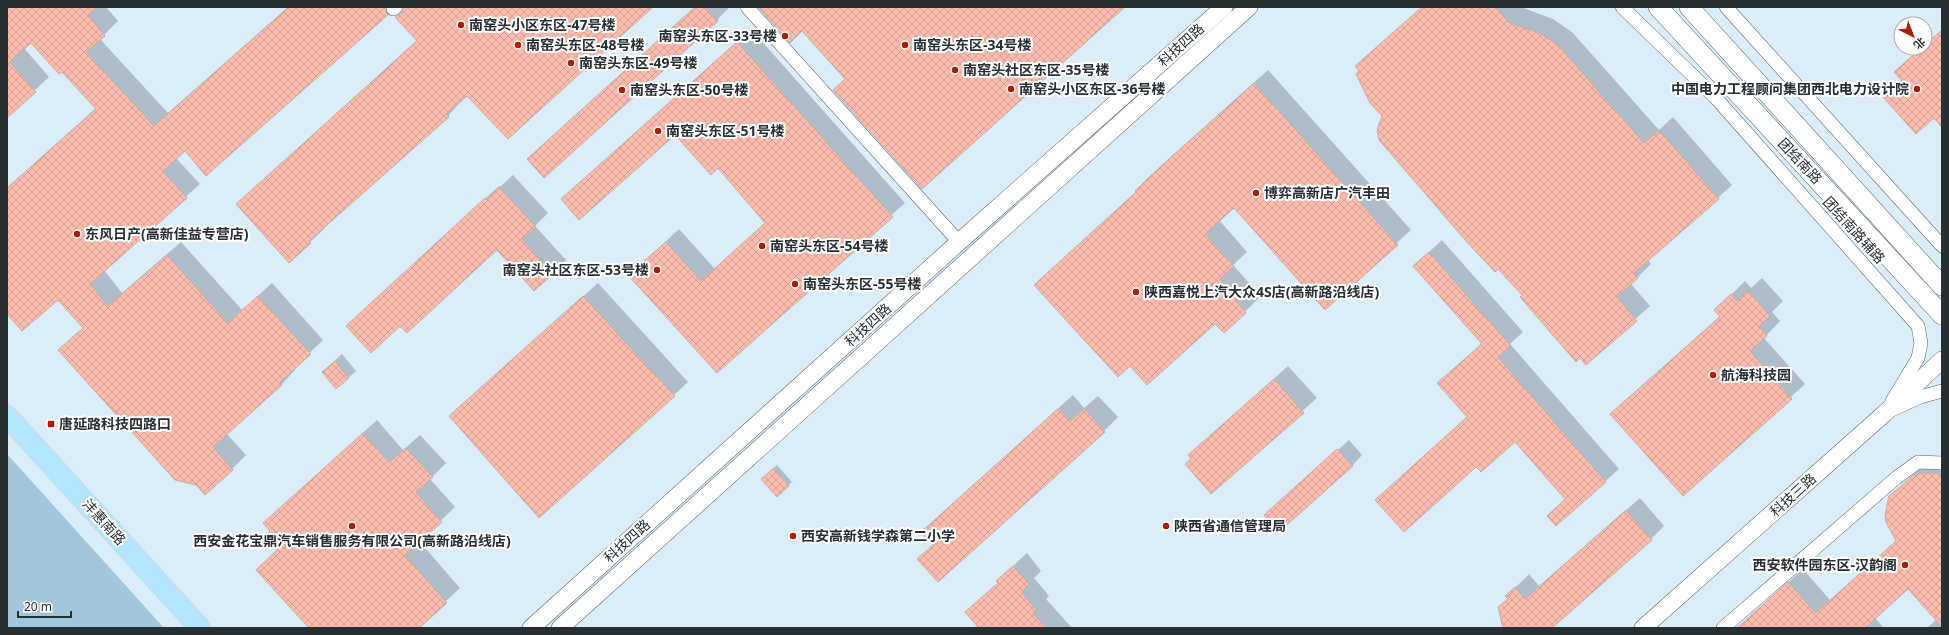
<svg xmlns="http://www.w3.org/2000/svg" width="1949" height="635" font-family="'Noto Sans','Noto Sans SC',sans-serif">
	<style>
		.park { fill: #a2c7dc }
		.shadow { fill: #0003 }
		.building { fill: url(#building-cross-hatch); stroke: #c3aea9 }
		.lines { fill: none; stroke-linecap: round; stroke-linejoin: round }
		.minor-casing { stroke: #52636d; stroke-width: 14 }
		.tertiary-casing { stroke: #52636d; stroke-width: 18 }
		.secondary-casing { stroke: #52636d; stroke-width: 20 }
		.primary-casing { stroke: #d0d1d2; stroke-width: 22 }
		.minor { stroke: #fff; stroke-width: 13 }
		.tertiary { stroke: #fff; stroke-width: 17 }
		.secondary { stroke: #fff; stroke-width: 19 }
		.primary { stroke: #b4e5fe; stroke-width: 21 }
		.poi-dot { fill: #ac1e02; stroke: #fff; stroke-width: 1.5 }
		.labels { text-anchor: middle; stroke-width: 4; stroke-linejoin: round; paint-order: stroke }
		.poi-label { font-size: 14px; font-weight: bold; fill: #282f33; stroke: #fff; text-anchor: start }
		.street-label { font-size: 14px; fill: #282f33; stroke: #fff }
	</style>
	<defs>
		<pattern id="building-cross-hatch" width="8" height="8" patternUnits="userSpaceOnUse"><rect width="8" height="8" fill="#fcbbad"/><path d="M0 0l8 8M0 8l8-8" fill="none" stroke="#d8a195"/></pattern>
	</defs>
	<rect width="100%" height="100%" fill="#daedf9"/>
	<path class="park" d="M7,454l157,174h-157z"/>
	<g class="shadow">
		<path d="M13,7h93l12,14 -18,18 68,74 120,-106h106l-7,7 -202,136 -9,8 24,26 -96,86 18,23 59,-51 61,68 30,-27 51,57 -29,28 1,2 -13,14 -56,49 20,22 -14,14 -172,-119 24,-23 -26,-29 -51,14v-124l89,-80 -34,-38 -31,-28 -7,6 25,29 -42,39v-104z"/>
		<path d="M404,7h247l-184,87 -19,22 -125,112 1,1 -14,13 -73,-38 180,-164 -21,-23z"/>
		<path d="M695,7h35l-13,13 -189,139z"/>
		<path d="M1422,7h99l32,12 19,13 87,98 14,-13 59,68 -84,75 3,4 -20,20 19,22 -64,57 -88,-95 -3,3 -61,-67 1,-2z"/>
		<path d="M751,29l154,174 -188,169 -87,-97 49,-46 36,40 51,-47 -48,-55 -43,-34 -113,66z"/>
		<path d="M1942,30v98l-9,-11 -48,-20 17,-17 -7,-8 26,-24h4v-4z"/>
		<path d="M1268,70l143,160 -86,78 -90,-101 -16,13 28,32 -14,13 18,20 -2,2 10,11 -35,34 -9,-10 -85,42 -95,-79 102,-93 26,-28z"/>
		<path d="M513,175l35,38 -13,13 31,34 -14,13 -18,17 -37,-41 -97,75 -40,-11 139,-127 1,1z"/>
		<path d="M1442,240l81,92 -13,12 109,125 -63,56 10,-26 -50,-58 -40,24 -100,35 92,-84 -29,-33 43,-40 -68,-77z"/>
		<path d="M1762,278l21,23 -11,11 8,9 -16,17 41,46 -121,110 -58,-94 94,-84 9,-19 16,-16 6,7z"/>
		<path d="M598,283l90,99 -14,13 -224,21z"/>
		<path d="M342,354l14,17 -19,17 -14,-16z"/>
		<path d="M1288,366l29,32 -106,95 -22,-38z"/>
		<path d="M1073,395l11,13 14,-12 20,21 -14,14 -185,128 14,-14 3,-26z"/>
		<path d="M377,420l26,30 17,-15 26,28 -16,16 25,28 -36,34 41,47 -43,40h-108l-38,-97 -7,-8z"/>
		<path d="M1349,440l13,15 -10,11 -76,39z"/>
		<path d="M1942,459v169h-15l10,-9 -29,-31 -33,30 9,10h-140l11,-16 48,-43 27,31 67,-60 -7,-44 38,-34z"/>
		<path d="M777,465l15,17 -15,13 -11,-20z"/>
		<path d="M1640,498l24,28 -13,13 -102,89h-45l-5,-20 10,-10 -3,-2 14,-13 9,-9 10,12z"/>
		<path d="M1027,553l14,18 -7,7 15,18 -3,3 26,29h-86l12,-45 -1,-2z"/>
	</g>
	<g class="building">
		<path d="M7,7h90l-9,8 17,21 -19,16 68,74 135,-119h96l3,8 -182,161 -21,-25 -22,20 24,27 -97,86 18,22 59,-51 61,68 30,-27 53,58 -31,28 2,3 -69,62 20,23 -28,25 -9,-10 -21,-5 -117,-130 25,-22 -25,-28 -36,31 -15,-17v-126l89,-79 -34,-37 -3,2 -28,-31 -21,19 26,30 -29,26z"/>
		<path d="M404,7h249l-145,132 -41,-43 -20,18 2,3 -140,124 2,2 -22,20 -53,-59 181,-163 -22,-24 6,-4z"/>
		<path d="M695,7h10l13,14 -174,157 -17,-19z"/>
		<path d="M758,7h367l-203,182 -89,-99 12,-11 -43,-48 -12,12z"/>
		<path d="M1422,7h74l12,15 31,11 19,12 86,98 15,-13 60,69 -85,74 4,5 -21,19 20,24 -51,44 -6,-7 -4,4 -56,-65 2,-2 -24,-26 -3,3 -29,-31 -87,-101 -2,-10 5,-14 -12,-13 -14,-29 3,-3 -4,-5z"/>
		<path d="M1942,30v97l-8,-9 -18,16 -33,-37 19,-16 -8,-9 27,-24h4v-3z"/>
		<path d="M737,42l156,175 -176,156 -89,-98 38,-33 35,39 64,-58 -47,-55 -7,7 -36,-40 -96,85 -18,-21z"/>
		<path d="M1254,83l144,162 -73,65 -91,-102 -29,26 29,32 -14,13 18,20 -2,2 10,12 -22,20 -9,-9 -68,61 -17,-19 -12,11 -84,-92 102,-93 -1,-1 13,-13z"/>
		<path d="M499,187l37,40 -14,12 31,35 -19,17 -37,-41 -90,83 -7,-7 -29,27 -25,-27 139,-128 1,2z"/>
		<path d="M1429,252l82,94 -13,11 108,125 -50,44 -9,-10 18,-17 -50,-57 -34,30 -5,-5 -72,65 -29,-32 92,-83 -30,-34 45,-39 -69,-78z"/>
		<path d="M1748,290l22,26 -11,10 8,10 -17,15 42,48 -109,97 -73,-82 110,-97 -6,-7 17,-16 6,7z"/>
		<path d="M583,296l92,100 -136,122 -90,-102z"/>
		<path d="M335,361l14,17 -13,11 -14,-17z"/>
		<path d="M1274,379l30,34 -93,81 -26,-30 6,-5 -3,-4z"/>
		<path d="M1059,408l11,13 14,-13 21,24 -167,150 -21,-23 16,-14 -12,-13z"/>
		<path d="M363,433l26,29 17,-14 27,29 -17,15 26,30 -37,33 42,48 -28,25h-110l-53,-58 22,-21 -12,-14 4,-4 -7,-8z"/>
		<path d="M1337,449l16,17 -74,66 -15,-17z"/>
		<path d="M774,468l15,18 -12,11 -16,-18z"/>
		<path d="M1923,473h10l9,2v152l-34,-38 -43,39h-128l51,-46 28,31 80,-72 -10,-19 -1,-7 4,-19 25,-21z"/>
		<path d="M1626,510l26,30 -100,88h-49l-5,-21 10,-8 -3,-3 10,-9 10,12z"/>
		<path d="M1013,566l16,18 -8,8 16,18 -4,3 14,15h-68l-14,-16 33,-29 -2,-2z"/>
	</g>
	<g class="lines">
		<defs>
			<g id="minor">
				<path d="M747,7l212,235"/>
				<path d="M1622,7l93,90 203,229 3,17 -3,15 -26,43"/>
				<path d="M1726,7l216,239"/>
				<path d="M393,9l3,-2"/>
				<path d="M1894,409l26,-12 22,-6"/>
				<path d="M1723,628l173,-150 22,-16 24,1"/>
			</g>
			<g id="tertiary">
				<path d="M531,628l428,-386 265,-235"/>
				<path d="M560,628l689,-621"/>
				<path d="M1643,628l242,-215 57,-53"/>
			</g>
			<g id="secondary">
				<path d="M1658,7l284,308"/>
				<path d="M1689,7l253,279"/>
			</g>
			<path id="primary" d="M7,416l193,212"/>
		</defs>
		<use href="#minor" class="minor-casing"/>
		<use href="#tertiary" class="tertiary-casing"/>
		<use href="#secondary" class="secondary-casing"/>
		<use href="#primary" class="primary-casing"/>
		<use href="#minor" class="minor"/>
		<use href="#tertiary" class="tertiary"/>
		<use href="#secondary" class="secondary"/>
		<use href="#primary" class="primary"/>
	</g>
	<g class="poi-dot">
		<circle cx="461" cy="25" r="4"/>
		<circle cx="785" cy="36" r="4"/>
		<circle cx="518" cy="45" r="4"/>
		<circle cx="905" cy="45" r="4"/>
		<circle cx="571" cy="63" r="4"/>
		<circle cx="955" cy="70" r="4"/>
		<circle cx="1011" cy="89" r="4"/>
		<circle cx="1917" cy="89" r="4"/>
		<circle cx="622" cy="90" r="4"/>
		<circle cx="658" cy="131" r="4"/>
		<circle cx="1256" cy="193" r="4"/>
		<circle cx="77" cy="234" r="4"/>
		<circle cx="762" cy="246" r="4"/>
		<circle cx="657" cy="270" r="4"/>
		<circle cx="795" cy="284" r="4"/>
		<circle cx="1136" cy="292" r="4"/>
		<circle cx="1713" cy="375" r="4"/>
		<rect x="47" y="420" width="8" height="8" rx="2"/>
		<circle cx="352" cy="526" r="4"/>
		<circle cx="1166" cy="526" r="4"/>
		<circle cx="793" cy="536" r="4"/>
		<circle cx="1905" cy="565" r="4"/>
	</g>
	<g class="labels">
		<g class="poi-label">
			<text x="469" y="30">南窑头小区东区-47号楼</text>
			<text x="777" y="41" text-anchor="end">南窑头东区-33号楼</text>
			<text x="526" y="50">南窑头东区-48号楼</text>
			<text x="913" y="50">南窑头东区-34号楼</text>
			<text x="579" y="68">南窑头东区-49号楼</text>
			<text x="963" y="75">南窑头社区东区-35号楼</text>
			<text x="1019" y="94">南窑头小区东区-36号楼</text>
			<text x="1909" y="94" text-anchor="end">中国电力工程顾问集团西北电力设计院</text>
			<text x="630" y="95">南窑头东区-50号楼</text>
			<text x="666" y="136">南窑头东区-51号楼</text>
			<text x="1264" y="198">博弈高新店广汽丰田</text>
			<text x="85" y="239">东风日产(高新佳益专营店)</text>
			<text x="770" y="251">南窑头东区-54号楼</text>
			<text x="649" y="275" text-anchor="end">南窑头社区东区-53号楼</text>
			<text x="803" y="289">南窑头东区-55号楼</text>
			<text x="1144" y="297">陕西嘉悦上汽大众4S店(高新路沿线店)</text>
			<text x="1721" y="380">航海科技园</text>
			<text x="59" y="429">唐延路科技四路口</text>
			<text x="1174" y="531">陕西省通信管理局</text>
			<text x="801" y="541">西安高新钱学森第二小学</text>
			<text x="352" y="546" text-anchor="middle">西安金花宝鼎汽车销售服务有限公司(高新路沿线店)</text>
			<text x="1897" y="570" text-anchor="end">西安软件园东区-汉韵阁</text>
		</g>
		<g class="street-label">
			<text transform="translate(1181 45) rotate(-42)" y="5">科技四路</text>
			<text transform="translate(1800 161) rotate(47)" y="5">团结南路</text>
			<text transform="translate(1854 230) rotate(48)" y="5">团结南路辅路</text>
			<text transform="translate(868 325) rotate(-42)" y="5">科技四路</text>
			<text transform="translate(1793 495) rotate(-42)" y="5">科技三路</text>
			<text transform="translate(104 522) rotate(48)" y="5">沣惠南路</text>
			<text transform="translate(627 541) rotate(-42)" y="5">科技四路</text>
		</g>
	</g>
	<rect width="1949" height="635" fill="none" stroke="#282f33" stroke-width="16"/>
	<g transform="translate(1913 36) rotate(138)"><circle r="19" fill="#ffffff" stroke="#a9acad"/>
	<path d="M0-3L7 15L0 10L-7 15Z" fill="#ac1e02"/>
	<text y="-6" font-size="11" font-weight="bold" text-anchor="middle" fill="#282f33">北</text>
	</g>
	<path d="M18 611v6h53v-6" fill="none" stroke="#282f33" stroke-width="2"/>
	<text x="24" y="611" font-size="12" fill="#282f33" stroke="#ffffff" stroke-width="3" paint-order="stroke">20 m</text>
</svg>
